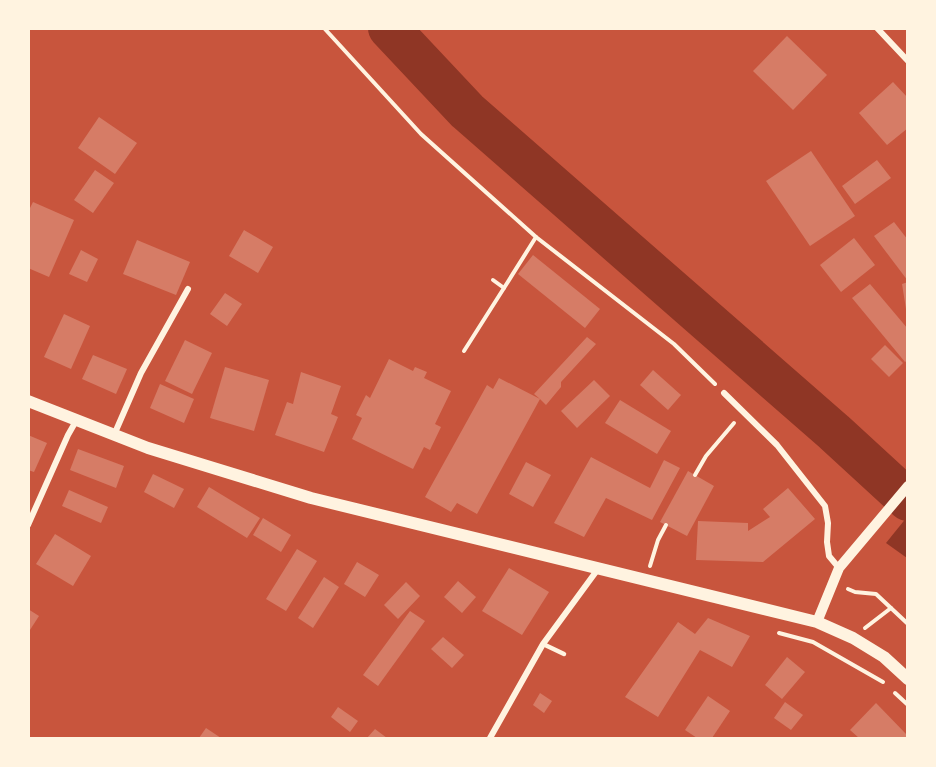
<svg xmlns="http://www.w3.org/2000/svg" width="936" height="767" font-family="'Crimson Pro',serif">
	<style>
		.water { fill: #8f3625 }
		.lines { fill: none; stroke-linecap: round; stroke-linejoin: round }
		.river { stroke: #8f3625; stroke-width: 42 }
		.building { fill: #d67c66 }
		.path { stroke: #fff3e0; stroke-width: 4 }
		.service { stroke: #fff3e0; stroke-width: 4.5 }
		.minor { stroke: #fff3e0; stroke-width: 6 }
		.tertiary { stroke: #fff3e0; stroke-width: 10 }
		.secondary { stroke: #fff3e0; stroke-width: 12 }
	</style>
	<rect width="100%" height="100%" fill="#c8553d"/>
	<path class="water" d="M907,517v41l-21,-15z"/>
	<g class="lines">
		<path class="river" d="M389,28l78,83 367,321 74,68"/>
	</g>
	<g class="building">
		<path d="M787,36l40,39 -34,35 -40,-39z"/>
		<path d="M893,82l15,16v30l-21,17 -28,-32z"/>
		<path d="M99,117l38,26 -22,31 -37,-26z"/>
		<path d="M811,151l44,65 -45,30 -44,-65z"/>
		<path d="M877,160l14,18 -36,26 -13,-18z"/>
		<path d="M95,170l19,13 -21,30 -19,-13z"/>
		<path d="M33,202l41,18 -25,57 -21,-9v-56z"/>
		<path d="M894,222l14,18v41l-34,-45z"/>
		<path d="M244,230l29,17 -15,26 -29,-17z"/>
		<path d="M854,238l21,27 -34,27 -21,-27z"/>
		<path d="M137,240l53,22 -14,33 -53,-21z"/>
		<path d="M81,250l17,9 -11,23 -18,-8z"/>
		<path d="M533,255l67,54 -15,19 -67,-54z"/>
		<path d="M908,282v27h-2l-4,-25z"/>
		<path d="M870,284l38,45v31l-3,2 -53,-64z"/>
		<path d="M225,293l17,11 -15,22 -17,-12z"/>
		<path d="M64,314l26,12 -19,43 -27,-12z"/>
		<path d="M587,337l9,7 -35,38v5l-15,18 -6,-6 -63,115 -20,-11 -6,9 -26,-15 62,-112 6,4 6,-11 41,21 -6,-5z"/>
		<path d="M185,340l27,13 -20,41 -27,-13z"/>
		<path d="M885,345l18,18 -14,14 -18,-18z"/>
		<path d="M93,355l34,14 -11,25 -34,-15z"/>
		<path d="M389,359l24,12 2,-4 12,5 -3,6 27,13 -16,33 6,3 -11,23 -6,-3 -11,22 -61,-30 10,-21 -6,-3 10,-20 4,3z"/>
		<path d="M225,367l44,13 -15,51 -44,-13z"/>
		<path d="M653,370l28,25 -13,15 -28,-25z"/>
		<path d="M301,372l40,14 -10,28 7,3 -14,35 -49,-17 12,-33 6,2z"/>
		<path d="M594,380l16,16 -33,32 -16,-17z"/>
		<path d="M160,384l34,15 -10,24 -34,-15z"/>
		<path d="M620,400l51,31 -14,23 -52,-31z"/>
		<path d="M28,435l19,8 -13,29 -6,-2z"/>
		<path d="M78,449l46,17 -8,22 -46,-18z"/>
		<path d="M591,457l59,31 14,-28 16,8 -28,52 -46,-22 -22,39 -30,-14z"/>
		<path d="M526,462l25,13 -18,32 -24,-13z"/>
		<path d="M688,471l26,15 -27,50 -27,-14z"/>
		<path d="M153,474l31,15 -10,19 -30,-16z"/>
		<path d="M209,487l51,31 -13,20 -50,-31z"/>
		<path d="M788,488l27,31 -52,43 -67,-2 2,-39 50,2v8l22,-14 -7,-8z"/>
		<path d="M69,490l39,17 -7,16 -39,-17z"/>
		<path d="M263,518l28,17 -10,17 -28,-17z"/>
		<path d="M55,534l36,22 -18,30 -37,-22z"/>
		<path d="M297,549l20,12 -31,50 -20,-12z"/>
		<path d="M357,562l22,13 -14,22 -21,-13z"/>
		<path d="M509,568l40,24 -27,43 -40,-24z"/>
		<path d="M324,577l15,10 -26,41 -15,-10z"/>
		<path d="M458,581l18,16 -14,16 -18,-16z"/>
		<path d="M406,582l14,14 -22,23 -14,-14z"/>
		<path d="M28,609l11,7 -11,17z"/>
		<path d="M410,611l15,10 -47,65 -15,-11z"/>
		<path d="M708,618l42,18 -18,31 -32,-17 -42,67 -33,-20 53,-75 17,12z"/>
		<path d="M443,637l21,18 -12,13 -21,-19z"/>
		<path d="M787,657l18,15 -23,27 -17,-14z"/>
		<path d="M540,693l12,8 -8,12 -11,-8z"/>
		<path d="M708,696l22,15 -18,27h-15l-12,-8z"/>
		<path d="M785,702l18,13 -12,15 -17,-12z"/>
		<path d="M876,703l32,33v2h-49l-9,-8z"/>
		<path d="M338,707l20,14 -8,11 -19,-15z"/>
		<path d="M206,728l15,10h-22z"/>
		<path d="M375,729l12,9h-20z"/>
	</g>
	<g class="lines">
		<g class="path">
			<path d="M324,28l97,106 115,103 138,107 41,40"/>
			<path d="M504,288l32,-51"/>
			<path d="M464,351l40,-63 -11,-8"/>
			<path d="M695,475l11,-19 28,-33"/>
			<path d="M650,566l8,-26 8,-15"/>
			<path d="M848,589l7,3 21,2 32,30"/>
			<path d="M865,628l26,-20"/>
			<path d="M779,633l34,9 70,40"/>
			<path d="M895,693l13,12"/>
		</g>
		<path class="service" d="M543,644l21,10"/>
		<g class="minor">
			<path d="M877,28l31,33"/>
			<path d="M724,393l53,52 48,61 3,17 -1,19 2,14 10,12"/>
			<path d="M114,435l27,-62 47,-84"/>
			<path d="M28,525l40,-90 8,-14"/>
			<path d="M490,738l53,-94 55,-75"/>
		</g>
		<path class="tertiary" d="M817,622l22,-54 69,-82"/>
		<path class="secondary" d="M28,401l120,47 163,50 506,124 36,16 31,19 24,22"/>
	</g>
	<rect width="936" height="767" fill="none" stroke="#fff3e0" stroke-width="60"/>
</svg>
